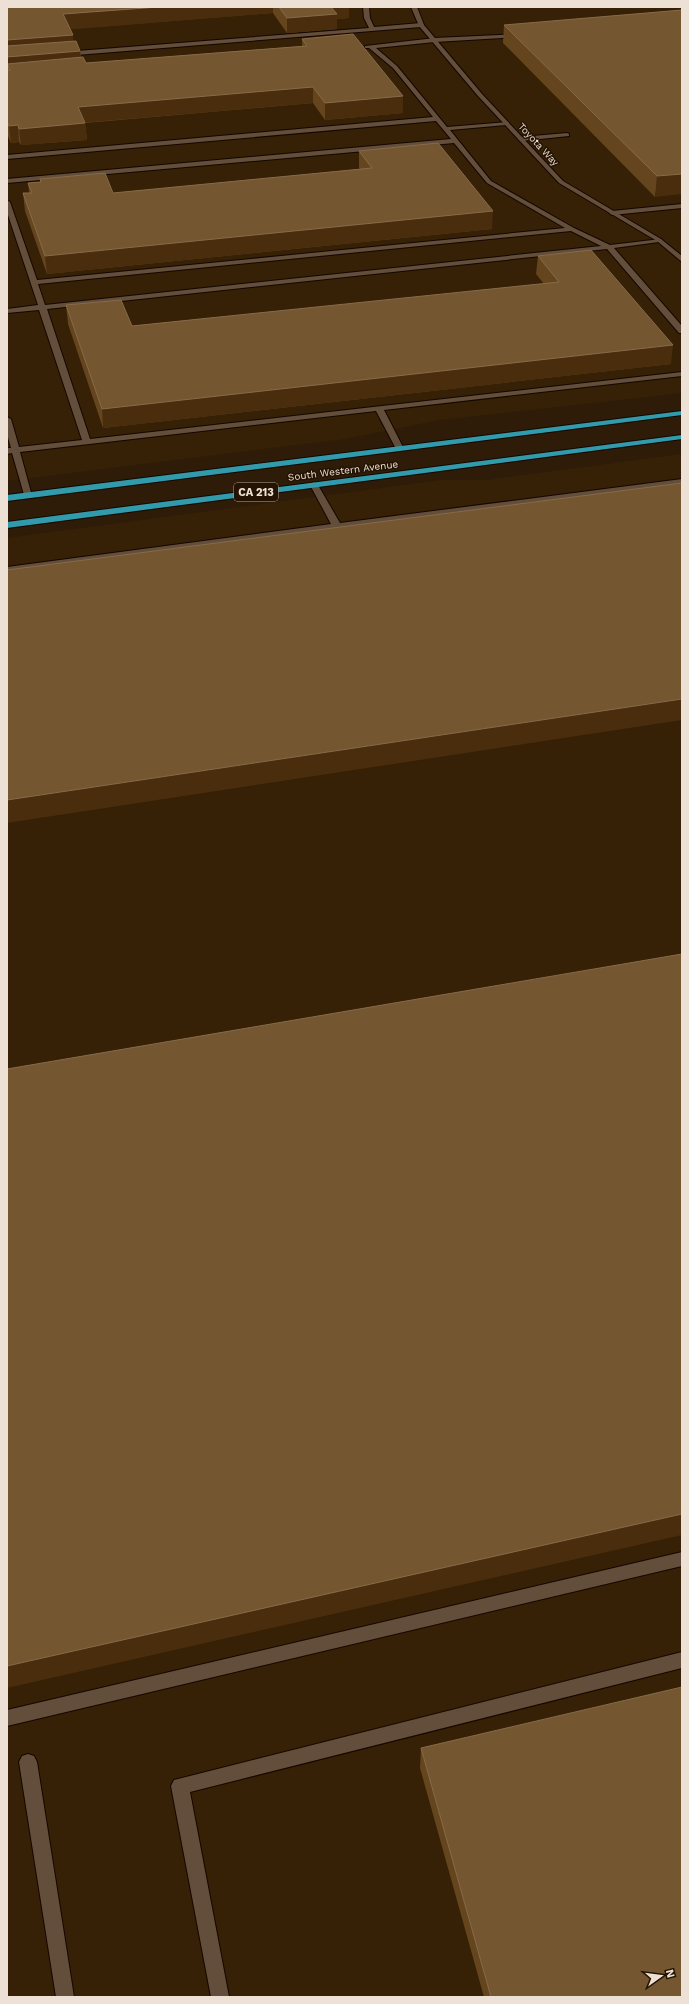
<svg xmlns="http://www.w3.org/2000/svg" width="689" height="2004" font-family="'Work Sans',sans-serif">
	<style>
		.built { fill: #362006 }
		.lines { fill: none; stroke-linecap: round; stroke-linejoin: round }
		.lane-casing { stroke: #150600; stroke-width: 2 }
		.secondary-casing { stroke: #150600; stroke-width: 2 }
		.primary-casing { stroke: #150600; stroke-width: 2 }
		.lane { fill: #624e3a; fill-rule: evenodd }
		.secondary { fill: #624e3a; fill-rule: evenodd }
		.primary { fill: #319bab; fill-rule: evenodd }
		.wall { fill: #65451d }
		.shaded-wall { fill: #492d0d }
		.building { fill: #745631; stroke: #876b4a }
		.labels { text-anchor: middle; stroke-width: 3; stroke-linejoin: round; paint-order: stroke }
		.far-street-label { font-size: 10px; fill: #ede1d5; stroke: #241302 }
		.shield { fill: #241302; stroke: #b1a396; stroke-width: 1 }
		.shield-label { font-size: 11px; font-weight: bold; fill: #ede1d5 }
	</style>
	<rect width="100%" height="100%" fill="#2e1c09"/>
	<g class="built">
		<path d="M7,7h675v386l-242,27 -95,19 -338,42z"/>
		<path d="M682,454v1543h-675v-1459l434,-58h45z"/>
	</g>
	<g class="lines">
		<defs>
			<g id="lane">
				<path d="M363,7h6l1,11 4,9 47,-4 3,2 -3,2 -357,29 -3,-2 3,-2 305,-24 -5,-10z"/>
				<path d="M520,34l-2,3 -83,5 -59,6 21,18 50,61 61,-5 1,1 -3,2 -56,5 41,51 83,47 36,17 51,-6 1,1 -3,2 -45,6 68,78v7h-3l-72,-84 -560,60 43,130 592,-67v4l-298,34 19,37 -4,2 -4,-2 -19,-36 -356,41 12,44 -1,2h-6l-13,-45 -5,1v-6h4l-4,-14v-17l4,2 8,28 63,-7 -43,-130 -32,3v-4l31,-4 -31,-93v-12l3,2 27,78 528,-52 -78,-45 -33,-40 -447,40v-4l444,-40 -15,-18 -429,38v-4l426,-38 -40,-49 -24,-20h-4v-2l70,-8zM571,231l30,15 -556,59 -7,-21z"/>
				<path d="M567,133l2,1v2l-48,5 -3,-2 3,-2z"/>
				<path d="M682,204v4l-70,7 -3,-2 3,-2z"/>
				<path d="M682,479v6l-287,36 -388,52v-6l324,-43 -21,-39 4,-3 4,3 22,38z"/>
				<path d="M682,1552v14l-675,160v-16z"/>
				<path d="M682,1652v16l-492,124 39,205h-18l-40,-211 3,-6z"/>
				<path d="M28,1754l6,2 3,6 37,235h-18l-37,-235 3,-6z"/>
			</g>
			<path id="secondary" d="M411,7h6l7,18 58,69 81,87 98,58 21,17v6l-25,-21 -98,-58 -81,-87 -59,-70z"/>
			<g id="primary">
				<path d="M682,411v4l-675,86v-6z"/>
				<path d="M682,435v4l-675,89v-6z"/>
			</g>
		</defs>
		<use href="#lane" class="lane-casing"/>
		<use href="#secondary" class="secondary-casing"/>
		<use href="#primary" class="primary-casing"/>
		<use href="#lane" class="lane"/>
		<use href="#secondary" class="secondary"/>
		<use href="#primary" class="primary"/>
	</g>
	<g class="wall">
		<path d="M7,7h342v11l-12,1v10l-50,4 -14,-20 -203,16 3,12 7,10 1,6 5,6 216,-17v-7l101,57v17l-78,7 -12,-17 -228,20 2,17 -66,5 -2,-3 -8,1 -4,-9z"/>
		<path d="M682,10l-27,187 -152,-154 1,-18z"/>
		<path d="M359,151l133,78 -445,45 -22,-63 -2,-18h6l-1,-10 12,-1v-3l73,14 247,-24 -1,-1z"/>
		<path d="M538,256l133,108 -568,64 -35,-104 -2,-19 66,21 412,-42 -8,-10z"/>
		<path d="M421,1748l261,249h-198l-64,-229z"/>
	</g>
	<g class="shaded-wall">
		<path d="M159,7h114v6l-209,17 -1,-16z"/>
		<path d="M329,7h20v11l-12,1v10l-50,4v-15z"/>
		<path d="M73,35l1,15 -67,5v-15z"/>
		<path d="M80,51l2,15 -72,4 -3,-6 1,9h-1v-16z"/>
		<path d="M313,87v16l-233,20 -2,-16z"/>
		<path d="M403,96v17l-78,7v-17z"/>
		<path d="M85,123l2,17 -66,5 -2,-16z"/>
		<path d="M18,125l1,17 -8,1 -2,-17z"/>
		<path d="M682,174v20l-27,3 2,-21z"/>
		<path d="M493,211l-1,18 -445,45 -2,-18z"/>
		<path d="M673,345l-2,19 -568,64 -1,-19z"/>
		<path d="M682,699v21l-675,103v-23z"/>
		<path d="M682,1514v21l-675,153v-22z"/>
	</g>
	<g class="building">
		<path d="M7,7h152l-96,7 10,21 -66,5z"/>
		<path d="M279,7h52l6,7 -50,4z"/>
		<path d="M682,10v164l-25,2 -153,-151z"/>
		<path d="M353,34l50,62 -78,7 -12,-16 -235,20 7,16 -66,6 -1,-4 -9,1 -2,-5v-51h3l-3,-6 76,-7 3,6 221,-17 -5,-7z"/>
		<path d="M76,41l4,10 -73,6v-11z"/>
		<path d="M438,143l55,68 -448,45 -22,-63h9l-4,-10 13,-1 -1,-3 65,-6 8,20 259,-25 -13,-17z"/>
		<path d="M591,250l82,95 -571,64 -36,-104 55,-5 11,26 427,-44 -21,-26z"/>
		<path d="M682,483v216l-675,101v-230z"/>
		<path d="M682,954v560l-675,152v-597z"/>
		<path d="M682,1687v310h-191l-70,-249z"/>
	</g>
	<g class="labels">
		<g class="far-street-label">
			<text transform="translate(539 144) rotate(47)" y="4">Toyota Way</text>
			<text transform="translate(343 470) rotate(-7)" y="4">South Western Avenue</text>
		</g>
		<rect class="shield" x="234" y="483" width="44" height="18" rx="3"/>
		<g class="shield-label">
			<text x="256" y="496">CA 213</text>
		</g>
	</g>
	<rect width="689" height="2004" fill="none" stroke="#ede1d5" stroke-width="16"/>
	<g transform="translate(661 1976) rotate(76)" stroke="#241302" stroke-width="3" paint-order="stroke">
	<path d="M0-3L7 15L0 10L-7 15Z" fill="#ede1d5"/>
	<text y="-6" font-size="11" font-weight="bold" text-anchor="middle" fill="#ede1d5">N</text>
	</g>
</svg>
